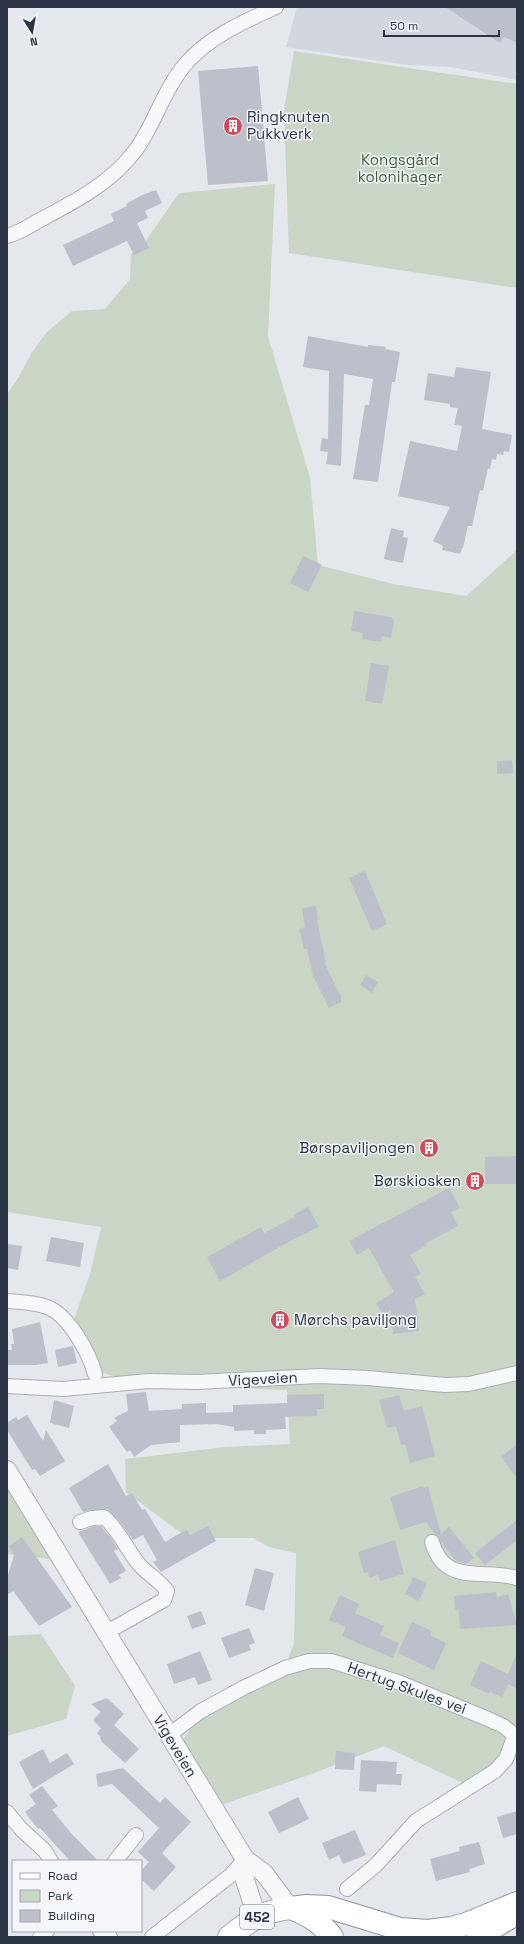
<svg xmlns="http://www.w3.org/2000/svg" width="524" height="1944" font-family="'Space Grotesk',sans-serif">
	<style>
		.built { fill: #d2d6de }
		.green { fill: #c9d6c5 }
		.building { fill: #bbc0ca }
		.lines { fill: none; stroke-linecap: round; stroke-linejoin: round }
		.minor-casing { stroke: #a9aeb7; stroke-width: 16 }
		.tertiary-casing { stroke: #a9aeb7; stroke-width: 20 }
		.primary-casing { stroke: #a3abb8; stroke-width: 24 }
		.trunk-casing { stroke: #8b94a3; stroke-width: 24 }
		.minor { stroke: #f7f8fa; stroke-width: 14 }
		.tertiary { stroke: #f7f8fa; stroke-width: 18 }
		.primary { stroke: #fff; stroke-width: 22 }
		.trunk { stroke: #fff; stroke-width: 22 }
		.labels { text-anchor: middle; stroke-width: 3; stroke-linejoin: round; paint-order: stroke }
		.shield { fill: #f4f6f9; stroke: #676e7b; stroke-width: 1 }
		.shield-label { font-size: 14px; font-weight: bold; fill: #2b3445 }
		.poi-label { font-size: 15px; fill: #2b3445; stroke: #f4f6f9; text-anchor: start }
		.park-label { font-size: 15px; fill: #3f6138; stroke: #f4f6f9 }
		.street-label { font-size: 15px; fill: #2b3445; stroke: #f4f6f9 }
	</style>
	<rect width="100%" height="100%" fill="#e4e7ec"/>
	<path class="built" d="M297,7h220v73l-66,-13 -44,-2 -121,-18z"/>
	<g class="green">
		<path d="M294,51l223,33v204l-228,-35 -5,-143z"/>
		<path d="M275,184l-7,152 42,142 8,87 75,19 73,12 51,-46v1207l-50,28 -83,-39 -78,30 -88,30 -35,-67 20,-26 81,-43 10,-27 2,-90 -27,-6 -16,-9h-65l-62,-46 -1,-33 101,-12 64,-3 -3,-54 -147,-6 -44,-13 -22,-52 16,-45 11,-47 -94,-15v-818l11,-16 14,-26 15,-20 25,-21 33,-2 25,-30 1,-25 16,-15 32,-46z"/>
		<path d="M7,1461l6,3 45,96 -51,-6z"/>
		<path d="M41,1634l34,52 -9,33 -59,17v-100z"/>
	</g>
	<g class="building">
		<path d="M445,7h72v36l-13,-6 -4,6z"/>
		<path d="M258,66l10,115 -60,4 -10,-114z"/>
		<path d="M156,190l6,13 -17,8 3,7 -11,5 12,25 -15,7 -7,-14 -54,25 -10,-21 51,-24 -3,-7 16,-8 -1,-2 16,-9z"/>
		<path d="M308,336l60,11v-2l18,2 -1,2 15,3 -5,30h-3l-14,100 -25,-3 12,-74h4l4,-26 -29,-5 -3,92 -15,-2 2,-12 -8,-1 2,-13 6,1 1,-68 -26,-4z"/>
		<path d="M456,367l35,5 -9,57 30,6 -3,17 -5,-1 -1,4 -6,-1 -1,6 -4,-1 -2,10 -2,-1 -5,23 -3,-1 -8,36h-4l-5,22h-1l-2,6 -18,-4 1,-4 -10,-5 17,-34 -52,-11 12,-55 47,10 5,-25 -8,-1 4,-17 -8,-1v-3l-26,-4 4,-27 26,4z"/>
		<path d="M391,528l13,3 -1,6 5,1 -5,25 -19,-4z"/>
		<path d="M303,556l19,9 -14,27 -18,-9z"/>
		<path d="M354,611l37,6 3,3 -3,18 -9,-2 -1,6 -19,-3 1,-6 -12,-2z"/>
		<path d="M371,663l18,3 -7,38 -17,-3z"/>
		<path d="M512,760l1,13 -16,1v-13z"/>
		<path d="M365,871l22,53 -15,7 -23,-53z"/>
		<path d="M316,906l2,13 -1,1 9,43 -2,-1 17,35v5l-12,6 -16,-32 -6,-27h-3l-5,-20 6,-2 -3,-19z"/>
		<path d="M366,975l12,7 -6,11 -12,-8z"/>
		<path d="M517,1156v28h-32v-27z"/>
		<path d="M449,1188l11,20 -9,4 7,14 -32,17 1,2 -17,10 11,19 -6,3 10,17 -10,5 4,32 -26,3 -2,-24 -8,5 -7,-12 18,-11 -25,-44 -12,7 -8,-14z"/>
		<path d="M308,1207l11,20 -29,14 -70,40 -13,-24 54,-30 3,6 31,-16 -1,-2z"/>
		<path d="M51,1237l33,6 -4,24 -34,-6z"/>
		<path d="M7,1244l15,2 -4,24 -11,-2z"/>
		<path d="M281,1309l10,15 -13,8 -9,-16z"/>
		<path d="M40,1322l8,41 -12,2h-29v-15h5l-1,-6h3l-2,-15z"/>
		<path d="M73,1346l4,17 -19,4 -3,-17z"/>
		<path d="M146,1392l3,19 33,-2v-5l24,-1v10l27,-1v-7l54,-2v-8l37,-1v15h-7v7l-32,1 1,12 -20,1v4h-12v-4l-20,1v-4l-17,-3 -37,1v17l-29,3 -17,12 -4,-7 -3,2 -18,-25 8,-6 -3,-3 14,-7 -2,-17z"/>
		<path d="M399,1395l5,16 18,-5 13,50 -25,7 -5,-19 -4,1 -5,-19 -9,2 -8,-28z"/>
		<path d="M54,1400l20,6 -5,22 -19,-5z"/>
		<path d="M27,1415l16,26 3,-11 19,31 -25,15 -5,-7 -3,1 -25,-40v-7l9,-6 2,3z"/>
		<path d="M517,1444v34l-16,-21z"/>
		<path d="M108,1464l18,32 6,-3 10,17 3,-1 20,33 17,-10 5,-2 3,5 18,-9 8,15 -55,31 -8,-10 4,-2 -14,-25 -10,5 -13,-18 -13,-13 -16,1 -8,2 -14,-24z"/>
		<path d="M423,1486l1,2 4,-1 13,47 8,-7 25,31 -8,6 -10,-3 -30,-39 -26,8 -10,-33z"/>
		<path d="M517,1520v20l-32,25 -10,-12z"/>
		<path d="M94,1526h7l10,12 7,11 -4,2 12,20 -7,4 2,3 -11,6 -32,-52z"/>
		<path d="M22,1537l50,70 -33,19 -26,-35 -6,4v-17l7,-23 -5,-9z"/>
		<path d="M395,1540l9,34 -24,7 -2,-6 -9,3 -1,-6 -4,1 -6,-21z"/>
		<path d="M255,1568l19,5 -10,38 -19,-6z"/>
		<path d="M413,1577l14,6 -8,18 -14,-7z"/>
		<path d="M496,1592l1,5 11,-3 9,31 -57,4 -1,-19h-4l-1,-14z"/>
		<path d="M340,1595l19,9 -4,9 29,13 -4,9 19,8 -6,15 -51,-22 4,-9 -17,-7z"/>
		<path d="M201,1611l5,13 -14,5 -5,-13z"/>
		<path d="M412,1622l20,9 -2,4 16,8 -12,27 -36,-17z"/>
		<path d="M249,1628l6,15 -6,2 2,5 -22,8 -8,-20z"/>
		<path d="M200,1651l12,29 -14,5 -3,-8 -21,7 -7,-20z"/>
		<path d="M517,1653v36l-9,-5 -6,13 -12,-5 -1,2 -19,-9 11,-24 27,13z"/>
		<path d="M107,1698l17,16 -10,11 25,24 -14,14 -23,-21 -2,-4 1,-1 -4,-4 4,-5 -8,-8 8,-8 -10,-8z"/>
		<path d="M43,1749l7,14 17,-10 7,11 -41,25 -14,-27z"/>
		<path d="M336,1751l19,2 -1,17 -19,-1z"/>
		<path d="M361,1760l36,2 -1,12h6l-1,11 -24,-1 -1,8 -17,-1z"/>
		<path d="M123,1768l37,35 5,-6 26,25 -29,31 14,14 -22,24 -13,-12v-8l8,-9 -11,-10 21,-24 -47,-44 -14,3 -2,-13z"/>
		<path d="M42,1786l16,20 -6,4 18,22 28,29h-28l-30,-33 -2,1 -13,-17 11,-8 -7,-9z"/>
		<path d="M298,1797l11,22 -30,14 -11,-21z"/>
		<path d="M517,1811v23l-14,4 -6,-21z"/>
		<path d="M355,1830l11,25 -23,9 -4,-9 -10,5 -7,-17z"/>
		<path d="M479,1842l6,22 -16,5 1,3 -34,9 -6,-22 30,-8 -1,-4z"/>
	</g>
	<g class="lines">
		<defs>
			<g id="minor">
				<path d="M7,236c12,-3 22,-10 33,-16 34,-18 71,-37 95,-69 19,-25 27,-58 48,-84 23,-29 60,-45 93,-60"/>
				<path d="M7,1301c13,1 28,1 40,6 22,8 42,46 48,67"/>
				<path d="M7,1386l56,3 86,-8 48,1 122,-6 49,2 77,7 24,-1 48,-11"/>
				<path d="M80,1522l12,-4 12,-1c15,13 22,31 34,46 8,11 21,16 29,28l-3,9 -57,32"/>
				<path d="M432,1542c13,45 52,26 85,36"/>
				<path d="M169,1735l32,-24 42,-23 42,-20 24,-7h22l67,21 90,37 15,7 12,9 -9,24 -11,12 -79,50 -40,44 -29,24"/>
				<path d="M7,1812l14,17 24,22 6,10"/>
				<path d="M115,1861l21,-26"/>
				<path d="M100,1931l10,6"/>
				<path d="M40,1937l7,-6"/>
				<path d="M152,1937l79,-62 14,-16"/>
			</g>
			<g id="tertiary">
				<path d="M7,1470l238,389 19,14 26,35"/>
				<path d="M245,1859l-2,15 14,43"/>
			</g>
			<path id="primary" d="M229,1937c21,-17 34,-26 61,-29"/>
			<g id="trunk">
				<path d="M290,1908l17,-2 21,1 72,22 28,2 23,-3 15,-4 51,-21"/>
				<path d="M291,1908c17,7 30,14 41,29"/>
				<path d="M478,1937l31,-19"/>
			</g>
		</defs>
		<use href="#minor" class="minor-casing"/>
		<use href="#tertiary" class="tertiary-casing"/>
		<use href="#primary" class="primary-casing"/>
		<use href="#trunk" class="trunk-casing"/>
		<use href="#minor" class="minor"/>
		<use href="#tertiary" class="tertiary"/>
		<use href="#primary" class="primary"/>
		<use href="#trunk" class="trunk"/>
	</g>
	<defs>
		<symbol id="building-disc" viewBox="-11 -11 22 22"><circle r="9.5" fill="#d1495b" stroke="#f4f6f9"/><path d="M-4-6H4V6H1V3H-1V6H-4ZM-2.5-4.3h1.7v1.8h-1.7ZM.8-4.3h1.7v1.8H.8ZM-2.5-1h1.7V.8h-1.7ZM.8-1h1.7V.8H.8Z" fill="#fff"/></symbol>
	</defs>
	<g fill-rule="evenodd">
		<use href="#building-disc" x="222" y="115" width="22" height="22"/>
		<use href="#building-disc" x="418" y="1137" width="22" height="22"/>
		<use href="#building-disc" x="464" y="1170" width="22" height="22"/>
		<use href="#building-disc" x="269" y="1309" width="22" height="22"/>
	</g>
	<g class="labels">
		<rect class="shield" x="240" y="1905" width="34" height="24" rx="3"/>
		<g class="shield-label">
			<text x="257" y="1922">452</text>
		</g>
		<g class="poi-label">
			<text x="247" y="122">Ringknuten<tspan x="247" dy="17">Pukkverk</tspan></text>
			<text x="415" y="1153" text-anchor="end">Børspaviljongen</text>
			<text x="461" y="1186" text-anchor="end">Børskiosken</text>
			<text x="294" y="1325">Mørchs paviljong</text>
		</g>
		<g class="park-label">
			<text x="400" y="165">Kongsgård<tspan x="400" dy="17">kolonihager</tspan></text>
		</g>
		<g class="street-label">
			<text transform="translate(263 1379) rotate(-3)" y="5">Vigeveien</text>
			<text transform="translate(407 1688) rotate(20)" y="5">Hertug Skules vei</text>
			<text transform="translate(175 1746) rotate(59)" y="5">Vigeveien</text>
		</g>
	</g>
	<rect width="524" height="1944" fill="none" stroke="#2b3445" stroke-width="16"/>
	<rect x="12" y="1860" width="130" height="72" fill="#f4f6f9" stroke="#a4a8b1"/>
	<rect x="20" y="1873" width="20" height="6" fill="#ffffff" stroke="#a4a8b1"/>
	<text x="48" y="1880" font-size="12" fill="#2b3445">Road</text>
	<rect x="20" y="1890" width="20" height="12" fill="#c9d6c5" stroke="#a4a8b1"/>
	<text x="48" y="1900" font-size="12" fill="#2b3445">Park</text>
	<rect x="20" y="1910" width="20" height="12" fill="#bbc0ca" stroke="#a4a8b1"/>
	<text x="48" y="1920" font-size="12" fill="#2b3445">Building</text>
	<g transform="translate(32 32) rotate(169)" stroke="#f4f6f9" stroke-width="3" paint-order="stroke">
	<path d="M0-3L7 15L0 10L-7 15Z" fill="#2b3445"/>
	<text y="-6" font-size="11" font-weight="bold" text-anchor="middle" fill="#2b3445">N</text>
	</g>
	<path d="M384 30v6h115v-6" fill="none" stroke="#2b3445" stroke-width="2"/>
	<text x="390" y="30" font-size="12" fill="#2b3445" stroke="#f4f6f9" stroke-width="3" paint-order="stroke">50 m</text>
</svg>
